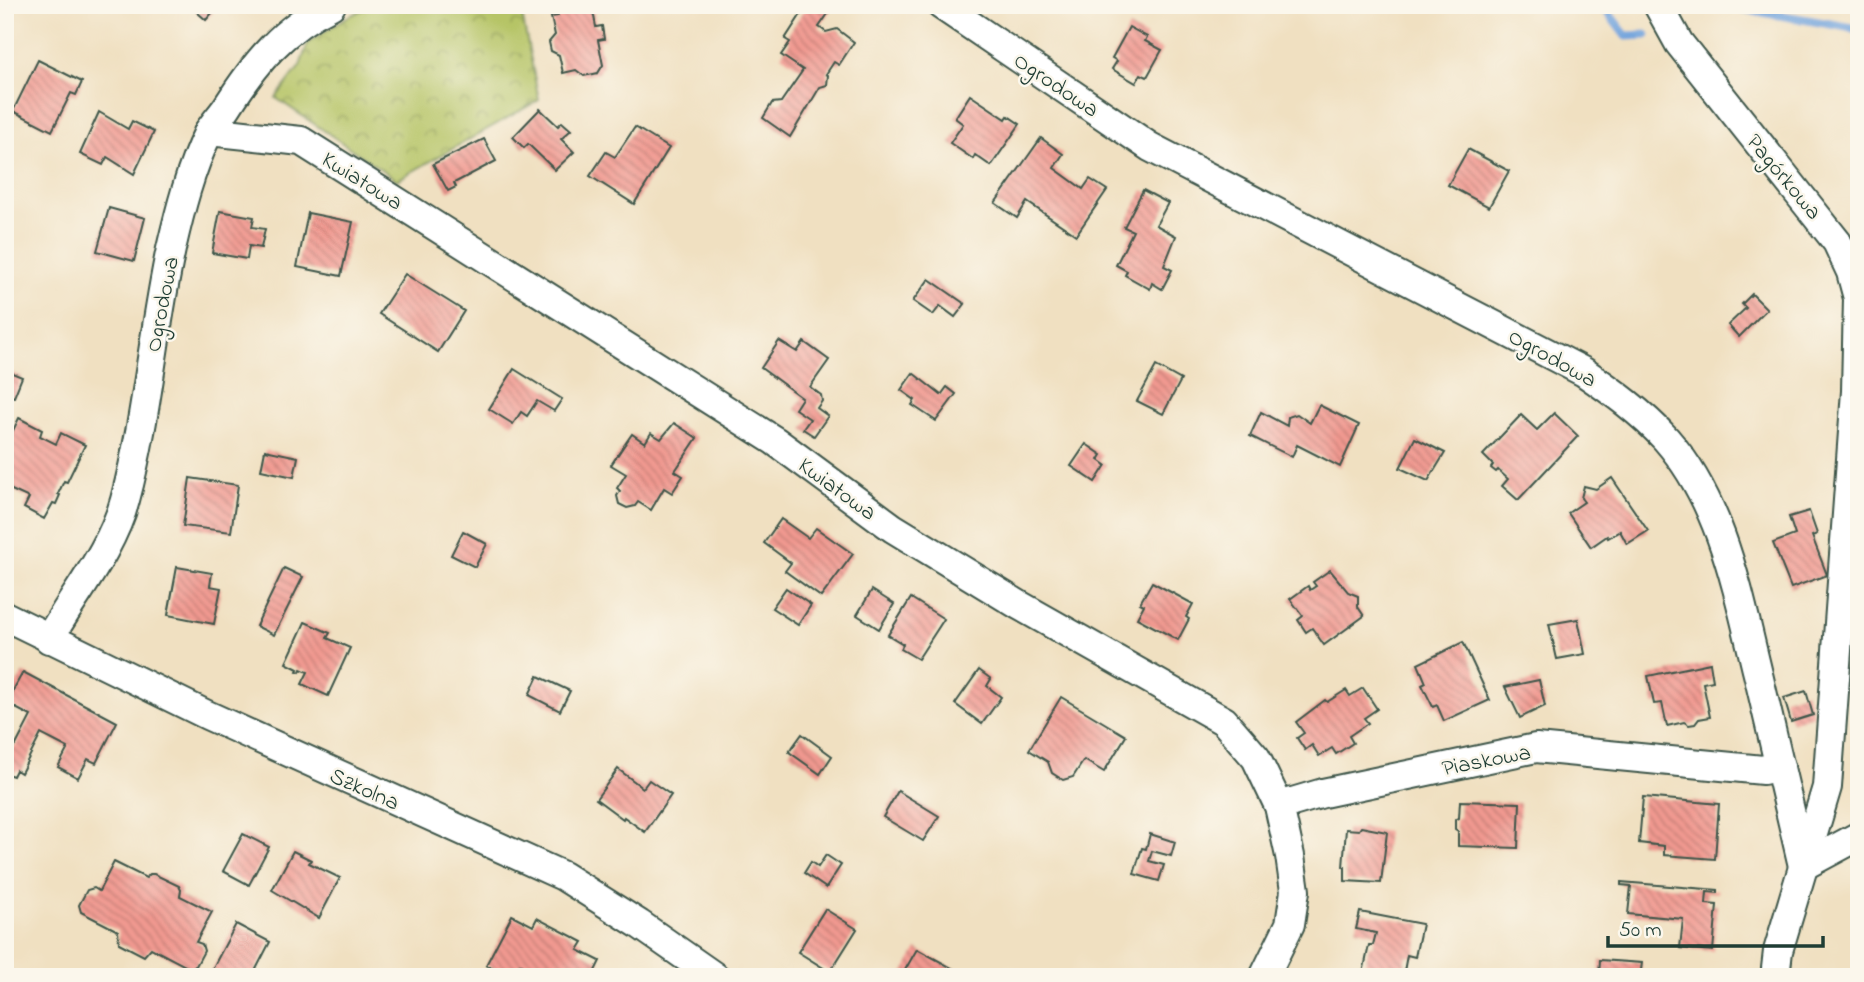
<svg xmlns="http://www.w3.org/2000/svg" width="1864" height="982" font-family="'Indie Flower',sans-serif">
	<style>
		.park { fill: url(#park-crowns); stroke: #6a804d; stroke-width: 2 }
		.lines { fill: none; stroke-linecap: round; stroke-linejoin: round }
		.stream { stroke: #71a3dc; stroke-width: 9 }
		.building { fill: url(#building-back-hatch) }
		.street-casing { stroke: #3e5549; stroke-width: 32 }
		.street { stroke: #fff; stroke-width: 28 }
		.labels { text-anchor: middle; stroke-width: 5; stroke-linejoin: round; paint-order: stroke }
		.street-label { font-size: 23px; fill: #1f3d34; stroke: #fbf7ec }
	</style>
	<defs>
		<pattern id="park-crowns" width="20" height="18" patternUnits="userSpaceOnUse" patternTransform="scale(1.75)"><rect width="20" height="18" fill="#b6c466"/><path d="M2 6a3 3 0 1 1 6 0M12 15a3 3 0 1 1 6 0" fill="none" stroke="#93a055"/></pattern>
		<pattern id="building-back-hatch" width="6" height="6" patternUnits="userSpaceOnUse" patternTransform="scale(1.75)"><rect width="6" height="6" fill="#f19990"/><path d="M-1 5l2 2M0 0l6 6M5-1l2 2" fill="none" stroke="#c37e76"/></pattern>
	</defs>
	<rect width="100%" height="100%" fill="#fbf7ec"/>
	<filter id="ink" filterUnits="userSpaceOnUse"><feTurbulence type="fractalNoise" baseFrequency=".0143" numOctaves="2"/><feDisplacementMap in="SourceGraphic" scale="14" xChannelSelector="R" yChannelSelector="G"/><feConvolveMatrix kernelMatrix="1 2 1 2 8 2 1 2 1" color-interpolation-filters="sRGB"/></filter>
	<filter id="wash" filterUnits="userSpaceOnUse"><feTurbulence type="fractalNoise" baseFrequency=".00686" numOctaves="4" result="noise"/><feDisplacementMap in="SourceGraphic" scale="28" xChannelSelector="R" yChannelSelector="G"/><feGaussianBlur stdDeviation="1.57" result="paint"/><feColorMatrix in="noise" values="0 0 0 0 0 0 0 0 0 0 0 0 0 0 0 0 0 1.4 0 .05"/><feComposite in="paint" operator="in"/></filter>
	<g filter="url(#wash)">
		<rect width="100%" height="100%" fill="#f0e0c1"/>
		<path class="park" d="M372,5h148l19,95 -142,80 -121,-82 24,-32 8,-23 37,-25z"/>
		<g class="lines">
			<g class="stream">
				<path d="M1602,5l24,31 20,-1"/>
				<path d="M1722,5l137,24"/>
				<path d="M1675,20l13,-15"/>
			</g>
		</g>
		<g id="blocks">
			<g class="building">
				<path d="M189,5h30l-13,15z"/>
				<path d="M559,5h38l1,5 -5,1 3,16 6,-1 2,13 -6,1 5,25 -5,8 -14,3 -8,-6 -13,3 -4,-18 -8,-4 -2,-9 6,-7 -4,-18 7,-1 -2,-6z"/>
				<path d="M807,5h27l-15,22 7,5 11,-3 17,13 -15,23 -5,-3 -8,12 2,1 -1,10 -7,2 -30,50 -27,-19 9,-15 9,-1 22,-32 -22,-15 9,-13 -5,-3z"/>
				<path d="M1129,27l18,10 -2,4 17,9 -15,27 -6,-3 -5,9 -24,-14 5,-8 -5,-3z"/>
				<path d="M38,60l44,22 -6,13 -5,-2 -19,38 -39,-20z"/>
				<path d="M970,95l36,24 2,-3 12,8 -29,42 -16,-11 -2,4 -23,-16 13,-19 -8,-6z"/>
				<path d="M540,109l18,17 4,-4 9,8 -10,9 13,13 -19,18 -27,-26 -4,4 -11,-11z"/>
				<path d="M99,112l29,17 4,-8 22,11 -20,42 -27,-17 -4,8 -23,-11z"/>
				<path d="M635,127l34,21 -35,56 -44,-28 16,-24 9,5z"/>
				<path d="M1041,138l22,16 -9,14 29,21 7,-10 17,11 -31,45 -49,-33 -10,16 -22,-15z"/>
				<path d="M484,139l12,22 -42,22 2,4 -8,4 -15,-27z"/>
				<path d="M1468,149l41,22 -20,36 -41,-22z"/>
				<path d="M1143,190l25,13 -12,22 20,11 -12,30 8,4 -10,19 -10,-6 -2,6 -25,-14 2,-4 -11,-6 17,-34 -9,-4z"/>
				<path d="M109,208l36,10 -11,43 -37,-10z"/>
				<path d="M220,211l34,6 -2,10 13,2 -4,19 -12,-2 -2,13 -35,-6z"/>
				<path d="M308,213l45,9 -12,54 -44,-9z"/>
				<path d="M405,274l59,37 -26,41 -59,-38z"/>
				<path d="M929,279l36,25 -10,13 -15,-11 -7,9 -20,-14z"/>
				<path d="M1752,294l15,15 -28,28 -11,-12 18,-17 -4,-4z"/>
				<path d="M779,341l18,11 7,-10 25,18 -19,27 11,8 1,6 -5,7 11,8 -14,20 -11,-7 7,-10 -15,-10 7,-11 -41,-30z"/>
				<path d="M1156,366l25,14 -18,34 -26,-13z"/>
				<path d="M514,369l48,30 -8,12 -17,-10 -10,15 -6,-4 -8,12 -24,-15z"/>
				<path d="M5,370l17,7 -8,20 -9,-3z"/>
				<path d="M913,373l28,22 6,-8 9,7 -20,27 -24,-16 3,-5 -14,-10z"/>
				<path d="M1319,405l40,20 -19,42 -43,-22 -5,12 -42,-21 11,-24 26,14 1,-9 9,-3 13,9z"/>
				<path d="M1554,413l24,23 -60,64 -16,-14 6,-7 -10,-9 -2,2 -5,-4 2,-3 -10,-10 38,-40 16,15z"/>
				<path d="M19,418l23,12 -2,6 16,8 5,-11 24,12 -18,37 -3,-1 -6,13 2,1 -4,9 -3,-1 -9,16 -20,-11 5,-10 -24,-11v-40z"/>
				<path d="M674,423l23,15 -22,33 8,5 -11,17 -8,-5 -13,22 -13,-8 -3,4 -8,2 -8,-4 -2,-8 3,-5 -3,-3 9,-14 -15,-9 12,-18 9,-13 13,9 6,-10 10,6z"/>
				<path d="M1415,438l30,15 -17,28 -28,-13z"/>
				<path d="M1086,444l16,11 -3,5 7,5 -11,17 -24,-16z"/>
				<path d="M265,450l33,7 -4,20 -33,-7z"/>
				<path d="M190,478l48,7 -7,47 -48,-6z"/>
				<path d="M1612,478l36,53 -21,13 -7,-13 -12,7 -1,-2 -16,11 -23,-34 16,-11 -3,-4 3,-12 12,3z"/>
				<path d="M1809,511l8,23 -5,2 15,39 -36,13 -18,-45 22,-8 -6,-18z"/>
				<path d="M781,519l27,19 8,-10 37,26 -32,43 -36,-26 6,-8 -27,-20z"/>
				<path d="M463,531l24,13 -12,23 -24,-12z"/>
				<path d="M177,567l35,6 -2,13 11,2 -7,36 -46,-9z"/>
				<path d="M284,568l19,9 -29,58 -18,-9z"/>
				<path d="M1330,570l18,22 10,4v11l6,9 -40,29 -12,-17 -6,4 -8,-12 5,-4 -13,-17 18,-13 2,4 6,-4 -3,-4z"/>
				<path d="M1152,582l41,22 -7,13 3,2 -11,21 -41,-22 7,-13 -4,-2z"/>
				<path d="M786,588l25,17 -13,20 -26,-17z"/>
				<path d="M872,590l22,14 -15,25 -22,-14z"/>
				<path d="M911,598l33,21 -26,40 -17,-10 2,-5 -15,-9z"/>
				<path d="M1578,619l7,35 -28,5 -8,-35z"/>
				<path d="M305,622l25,11 -3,5 23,10 -22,48 -26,-12 6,-12 -7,-3 -1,3 -3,-1 1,-2 -12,-6z"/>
				<path d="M1463,642l27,58 -46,21 -7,-16 -4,2 -11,-22 4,-2 -8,-19z"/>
				<path d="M1710,663l3,18 -10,2 7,34 -11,2 -4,5 -6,1 -5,-3 -17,4 -5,-23 -8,1 -6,-28z"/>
				<path d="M979,670l12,9 -4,7 14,11 -19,27 -27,-20z"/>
				<path d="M23,672l94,50 -21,41 -8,-4 -10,19 -20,-11 10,-19 -27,-14 -20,39 -5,-3 -3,6 -6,-2 -2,4v-32l6,3 5,-4 15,-29 -25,-13z"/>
				<path d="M538,676l32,15 -10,20 -31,-16z"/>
				<path d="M1539,680l6,26 -25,12 -15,-31z"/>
				<path d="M1363,688l14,21 -13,9 4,5 -19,13 4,7 -17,11 -4,-6 -13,8 -7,-11 -7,5 -8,-12 7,-5 -8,-11 29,-22 2,2 19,-12 4,6z"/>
				<path d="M1806,691l7,24 -22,7 -7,-24z"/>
				<path d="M1061,697l65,39 -22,36 -20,-12 -11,17 -10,3 -11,-7 -4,-11 -19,-12z"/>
				<path d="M802,734l30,22 -12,18 -31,-22z"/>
				<path d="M618,769l25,19 6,-8 22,15 -26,37 -21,-15 -1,2 -27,-20z"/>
				<path d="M898,791l41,25 -16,25 -40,-24z"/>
				<path d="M1643,797l76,7 -4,55 -51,-4v-9l-25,-3z"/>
				<path d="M1460,801l60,2 -2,45 -60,-2v-15l-3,-2v-9l4,-2z"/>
				<path d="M1361,827l26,5 -6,51 -36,-2v-14h-2l3,-38 13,1z"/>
				<path d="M243,834l26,13 -20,38 -26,-14z"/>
				<path d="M1150,834l25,8 -4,14 -19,-5 -3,10 15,4 -5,16 -25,-7 8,-26 4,1z"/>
				<path d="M293,851l18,9 -2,3 31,15 -21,40 -47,-28z"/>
				<path d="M826,855l15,10 -15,23 -22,-15 7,-11 7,5z"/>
				<path d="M114,862l32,16 4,-4h4l25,12 2,4 -1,6 32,16 -16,30 6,2 2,7 -8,15 -7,2 -38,-20 -7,8 -25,-13 -1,-12 -37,-19 -2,-7 8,-15 7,-2 5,3z"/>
				<path d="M1621,882l97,8v3l-11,-1 -1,12 11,1 -4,46 -33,-3 3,-29 -55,-5 3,-28 -10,-1z"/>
				<path d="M825,909l32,20 -27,43 -32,-20z"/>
				<path d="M1360,912l62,12 -7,33 -8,-2 -4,22h-35l-5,-4 6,-28h4l3,-12 -20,-4z"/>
				<path d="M512,915l21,11 4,-8 46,24 -5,8 22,11 -8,16h-48l-24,-13 -7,13h-3l-24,-12z"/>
				<path d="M236,924l34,18 -18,35h-44z"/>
				<path d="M917,949l37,20 -5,8h-48z"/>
				<path d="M1600,960l42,3 -2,14h-41z"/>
			</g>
		</g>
	</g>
	<g filter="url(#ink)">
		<use href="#blocks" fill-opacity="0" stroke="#3e5549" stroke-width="2"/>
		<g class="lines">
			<defs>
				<g id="street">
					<path d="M941,5l209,142 434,225c29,20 57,40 82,67 57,65 72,154 92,235 15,64 30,128 45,192"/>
					<path d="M1658,5l21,38 158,199 14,30 7,26 -2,93 -29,396 -49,164 -3,26"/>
					<path d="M209,131l92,10 474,300 118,87 126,77 205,116 32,37 23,48 11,50 5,35 -5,33 -26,53"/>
					<path d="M5,616l202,99 356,161 76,48 76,53"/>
					<path d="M49,639c25,-44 63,-90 76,-139 22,-82 28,-168 46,-251 9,-39 19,-79 37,-116 5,-9 13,-17 19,-26 28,-44 56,-79 104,-102"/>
					<path d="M1279,806l44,-13 213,-45 227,22 17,-4"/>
					<path d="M1803,866l56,-30"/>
				</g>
			</defs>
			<use href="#street" class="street-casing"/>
			<use href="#street" class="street"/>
		</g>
	</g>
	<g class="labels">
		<g class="street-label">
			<text transform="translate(1057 84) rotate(34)" y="8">Ogrodowa</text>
			<text transform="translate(1785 176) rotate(50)" y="8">Pagórkowa</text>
			<text transform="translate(363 180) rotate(32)" y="8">Kwiatowa</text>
			<text transform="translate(161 304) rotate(-79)" y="8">Ogrodowa</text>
			<text transform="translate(1553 357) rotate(29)" y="8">Ogrodowa</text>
			<text transform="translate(838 488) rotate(36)" y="8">Kwiatowa</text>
			<text transform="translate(1486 759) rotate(-11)" y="8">Piaskowa</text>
			<text transform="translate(365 788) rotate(24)" y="8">Szkolna</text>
		</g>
	</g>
	<rect width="1864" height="982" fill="none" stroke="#fbf7ec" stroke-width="28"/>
	<path d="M1608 936v10h215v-10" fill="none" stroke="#1f3d34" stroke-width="3.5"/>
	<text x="1619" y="936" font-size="21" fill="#1f3d34" stroke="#fbf7ec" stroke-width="5" paint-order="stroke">50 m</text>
</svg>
